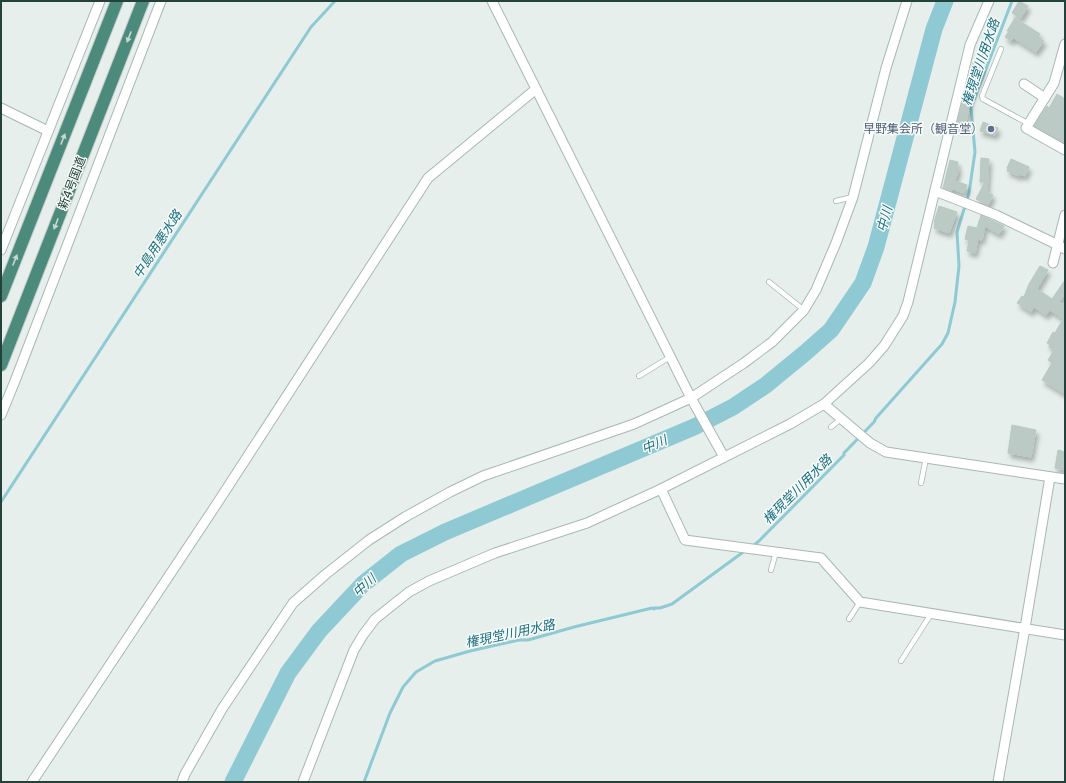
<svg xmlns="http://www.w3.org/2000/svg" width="1066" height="783" font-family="'Golos Text','Noto Sans JP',sans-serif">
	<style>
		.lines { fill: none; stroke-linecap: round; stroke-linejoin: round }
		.stream { stroke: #8ec9d4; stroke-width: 3 }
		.river { stroke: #8ec9d4; stroke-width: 17 }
		.building { fill: #bbcac4; stroke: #b8c9c2; filter: url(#shadow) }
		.service-casing { stroke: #a8b8b2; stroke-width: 6 }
		.minor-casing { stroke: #a8b8b2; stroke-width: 11 }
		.trunk-casing { stroke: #c2cac8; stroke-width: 14 }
		.service { stroke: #fff; stroke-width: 4.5 }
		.minor { stroke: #fff; stroke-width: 9 }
		.trunk { stroke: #4c8a7c; stroke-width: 12 }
		.oneway { fill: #c4d9d4 }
		.service-dot { fill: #5c6f8a; stroke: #f7fbf9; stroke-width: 1.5 }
		.labels { text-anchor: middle; stroke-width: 3; stroke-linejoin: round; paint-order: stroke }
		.service-label { font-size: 12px; fill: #4e5e75; stroke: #f7fbf9; text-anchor: end }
		.street-label { font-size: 12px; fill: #24423a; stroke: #f7fbf9 }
		.water-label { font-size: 13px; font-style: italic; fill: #1c6f80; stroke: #f7fbf9 }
	</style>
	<defs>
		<filter id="shadow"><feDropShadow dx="2.5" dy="4.5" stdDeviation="2" flood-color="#0004"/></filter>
	</defs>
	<rect width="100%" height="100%" fill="#e6efeb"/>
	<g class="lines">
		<g class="stream">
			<path d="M1,502l310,-475 24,-26"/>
			<path d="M753,546l6,-5 85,-86v-2l30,-31 2,-4 66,-74 6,-11 7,-31 4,-36 -2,-34 12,-39 6,-41 -4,-44 41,-107"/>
			<path d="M364,782l26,-69 13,-26 13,-15 19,-11 35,-10 49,-11h9l46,-13 78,-19 2,1v-1h6l12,-4 74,-54"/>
		</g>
		<path class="river" d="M233,782l55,-109 31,-42 44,-47 38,-30 44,-22 249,-105 39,-20 33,-22 39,-32 26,-23 32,-47 13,-36 58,-218 11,-28"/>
	</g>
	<g class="building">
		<path d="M1019,1l9,5 -7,12 -9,-5z"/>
		<path d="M1015,18l25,16 -2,3 6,4 -8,11 -22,-14 -3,3 -6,-4 4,-6h-2z"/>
		<path d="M973,63l10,4 -6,16h-2l-2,12 -2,-1 -6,35 -9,-2z"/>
		<path d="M1057,94l8,5v44l-31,-17 13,-20 2,2z"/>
		<path d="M983,122l15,6 -3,7 -15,-4z"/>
		<path d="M981,158l8,1 -2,33 6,3 -5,10 -12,-6 9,-17h-5z"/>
		<path d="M1011,159l18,8 -4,9 -5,-2 -1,2 -12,-5 1,-2 -1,-1z"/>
		<path d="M950,160l8,2 -1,6h2l-4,13 12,4 -3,8 -11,-4 -1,2 -9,-3z"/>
		<path d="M939,206l18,6 -8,21 -15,-5 1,-5 -1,-1z"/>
		<path d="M981,215l23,11 -5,8 -14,-8 -3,14 -4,-1 -3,14 -8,-2 2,-11 -4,-1 3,-13 9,2z"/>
		<path d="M1040,266l8,4 -11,19 15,10 13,-19v14l-6,8 6,4v88l-23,-14 10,-17 -4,-3 6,-10 -5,-3 1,-2 -3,-2 6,-11 2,1 8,-14 -13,-9 -4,5 -12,-8 -3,5 -14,-9 5,-7 2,1 5,-13z"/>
		<path d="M1012,425l24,5 -5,27 -23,-4z"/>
		<path d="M1058,450l7,2v18l-10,-2z"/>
	</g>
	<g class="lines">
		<defs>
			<g id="service">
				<path d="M1001,49l-19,47 1,3 46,25"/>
				<path d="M836,201l17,-4"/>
				<path d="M769,282l35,28"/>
				<path d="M639,376l31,-19"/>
				<path d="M831,427l10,-8"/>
				<path d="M921,483l5,-25"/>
				<path d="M771,570l5,-18"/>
				<path d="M849,619l11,-17"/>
				<path d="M901,661l30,-47"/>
			</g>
			<g id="minor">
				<path d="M492,1l199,397 33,59"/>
				<path d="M1065,44l-11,39 -28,45 39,22"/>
				<path d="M1024,84l21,14"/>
				<path d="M1,108l47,23"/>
				<path d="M935,191l61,24 62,30 7,4"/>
				<path d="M1,250l99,-249"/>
				<path d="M1053,263l12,-48"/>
				<path d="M824,404l46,39 16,9 179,27"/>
				<path d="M1,415l14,-34 146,-380"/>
				<path d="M661,489l24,51 136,18 39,44 205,33"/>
				<path d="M32,782l186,-280 210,-324 108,-89"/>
				<path d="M182,782l3,-8 37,-65 71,-106 33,-29 43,-34 36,-23 45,-25 33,-16 151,-52 57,-26 53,-35 28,-21 32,-32 12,-20 20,-47 17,-46 33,-129 21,-67"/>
				<path d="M303,782l51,-132 9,-15 12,-16 34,-27 20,-11 66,-28 92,-30 74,-34 129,-65 34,-20 45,-41 15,-17 19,-30 5,-14 62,-257 19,-44"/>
				<path d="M998,782l27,-154 25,-151"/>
			</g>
			<g id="trunk">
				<path d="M1,296l116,-295"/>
				<path d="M1,365l142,-364"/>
			</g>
		</defs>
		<use href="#service" class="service-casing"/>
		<use href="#minor" class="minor-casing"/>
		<use href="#trunk" class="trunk-casing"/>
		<use href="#service" class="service"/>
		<use href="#minor" class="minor"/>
		<use href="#trunk" class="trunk"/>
	</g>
	<defs><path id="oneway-solid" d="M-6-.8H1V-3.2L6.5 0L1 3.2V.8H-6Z"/></defs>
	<g class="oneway">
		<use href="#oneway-solid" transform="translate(129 37) rotate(111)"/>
		<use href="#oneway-solid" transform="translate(63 139) rotate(-69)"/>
		<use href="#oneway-solid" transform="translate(56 224) rotate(111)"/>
		<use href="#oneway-solid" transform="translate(15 260) rotate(-68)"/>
	</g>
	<circle class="service-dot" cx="991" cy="129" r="4"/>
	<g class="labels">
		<g class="service-label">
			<text x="983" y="133">早野集会所（観音堂）</text>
		</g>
		<g class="street-label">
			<text transform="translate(72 183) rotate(-69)" y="4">新4号国道</text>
		</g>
		<g class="water-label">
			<text transform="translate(980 62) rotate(-71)" y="5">権現堂川用水路</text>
			<text transform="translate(884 219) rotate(-75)" y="5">中川</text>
			<text transform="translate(157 244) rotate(-57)" y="5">中島用悪水路</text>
			<text transform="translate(654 444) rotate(-23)" y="5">中川</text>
			<text transform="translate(797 489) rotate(-45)" y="5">権現堂川用水路</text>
			<text transform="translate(364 585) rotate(-42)" y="5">中川</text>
			<text transform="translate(510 633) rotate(-12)" y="5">権現堂川用水路</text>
		</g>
	</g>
	<rect width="1066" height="783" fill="none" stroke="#24423a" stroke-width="4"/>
</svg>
